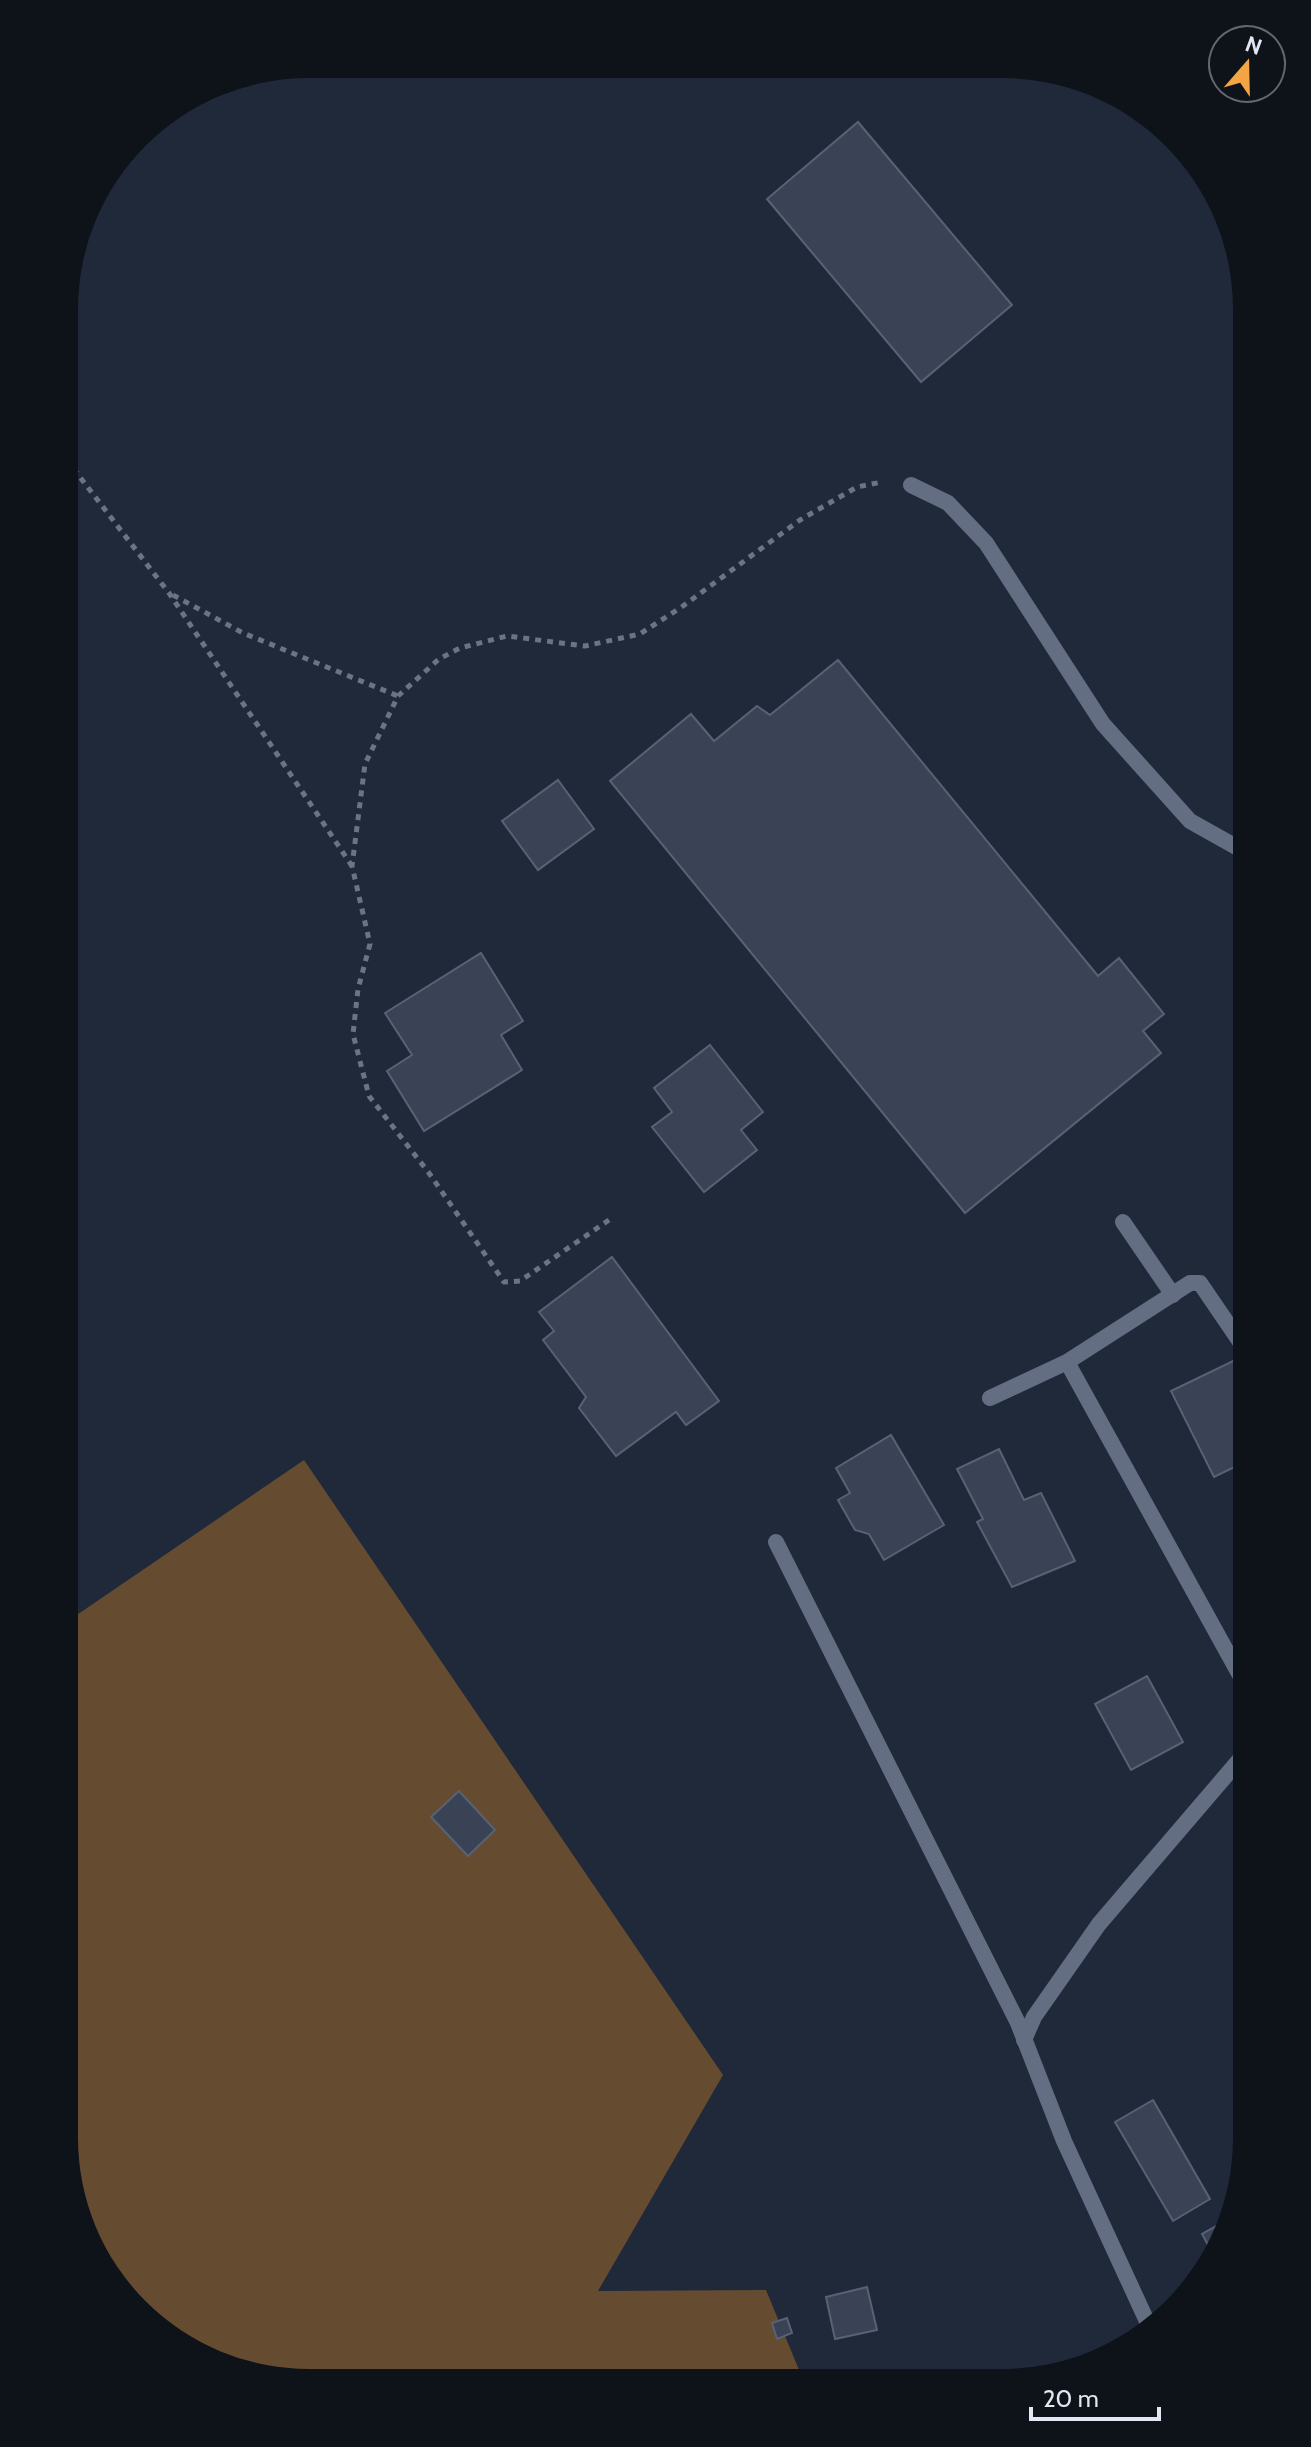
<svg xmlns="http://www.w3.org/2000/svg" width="1311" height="2447" font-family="Cabin,sans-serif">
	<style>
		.green { fill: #654b30 }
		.building { fill: #3a4356; stroke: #586275; stroke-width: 2 }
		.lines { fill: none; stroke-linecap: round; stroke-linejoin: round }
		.path { stroke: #6c7483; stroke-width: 5; stroke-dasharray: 6 6; stroke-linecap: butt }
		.minor { stroke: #636e83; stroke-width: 16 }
	</style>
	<rect width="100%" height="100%" fill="#20293a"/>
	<path class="green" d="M304,1460l419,615 -125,216 168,-1 38,92 -527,-1 -62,-17 -67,-42 -71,-106 -13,-78 1,-515z"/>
	<g class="building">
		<path d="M858,122l154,183 -91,77 -154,-183z"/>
		<path d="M838,660l260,316 21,-18 45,56 -21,17 18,22 -196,160 -355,-432 81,-67 23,27 43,-35 13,9z"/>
		<path d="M558,780l36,49 -56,41 -36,-49z"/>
		<path d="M481,953l42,68 -22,14 21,35 -98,61 -37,-60 25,-16 -27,-42z"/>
		<path d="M710,1045l53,67 -22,18 16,20 -53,42 -52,-65 20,-15 -18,-24z"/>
		<path d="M612,1257l107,144 -33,24 -10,-13 -60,44 -37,-48 7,-11 -43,-57 11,-9 -15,-19z"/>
		<path d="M1233,1361l14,27v73l-33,16 -43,-86z"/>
		<path d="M891,1435l53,90 -60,35 -15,-26 -14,-4 -17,-30 12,-7 -14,-25z"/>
		<path d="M999,1449l25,51 17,-7 34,68 -63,26 -35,-65 6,-3 -26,-50z"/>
		<path d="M1147,1676l36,66 -52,28 -36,-66z"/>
		<path d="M459,1791l36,39 -27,26 -37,-39z"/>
		<path d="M1153,2100l57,99 -37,22 -58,-99z"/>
		<path d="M1229,2219l2,3 -2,9 -15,25 -12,-22z"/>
		<path d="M867,2287l10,43 -42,9 -9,-42z"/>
		<path d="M787,2318l5,15 -15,6 -5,-16z"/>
	</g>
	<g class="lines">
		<g class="path">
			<path d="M66,459l103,134 183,273"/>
			<path d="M173,595l70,38 155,63"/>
			<path d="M609,1220l-89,61 -16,1 -75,-109 -60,-77 -16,-62 5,-45 12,-45 -18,-78 13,-102 33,-68 41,-37 21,-11 47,-12 78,10 55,-12 43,-28 117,-86 57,-33 25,-5"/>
		</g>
		<g class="minor">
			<path d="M911,485l37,18 38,40 117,181 87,97 57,32"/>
			<path d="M1123,1222l50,73"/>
			<path d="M1067,1362l180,326"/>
			<path d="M990,1398l77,-36 123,-79h10l47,69"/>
			<path d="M776,1542l242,481 46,118 87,189"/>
			<path d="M1024,2040l10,-23 65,-93 148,-173"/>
		</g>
	</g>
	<path d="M0 0H1311V2447H0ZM309 78H1002A231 231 0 0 1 1233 309V2138A231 231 0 0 1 1002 2369H309A231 231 0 0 1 78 2138V309A231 231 0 0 1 309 78Z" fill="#0e1219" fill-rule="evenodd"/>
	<g transform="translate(1247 64) rotate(20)"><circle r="38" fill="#0e1219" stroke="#626770" stroke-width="2"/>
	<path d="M0-6L14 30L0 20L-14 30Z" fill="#f3a443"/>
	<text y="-12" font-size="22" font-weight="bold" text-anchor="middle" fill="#e1e7f3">N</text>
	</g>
	<path d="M1031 2407v12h128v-12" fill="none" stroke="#e1e7f3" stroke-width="4"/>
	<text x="1043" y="2407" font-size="24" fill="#e1e7f3" stroke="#0e1219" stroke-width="6" paint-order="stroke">20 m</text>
</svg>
